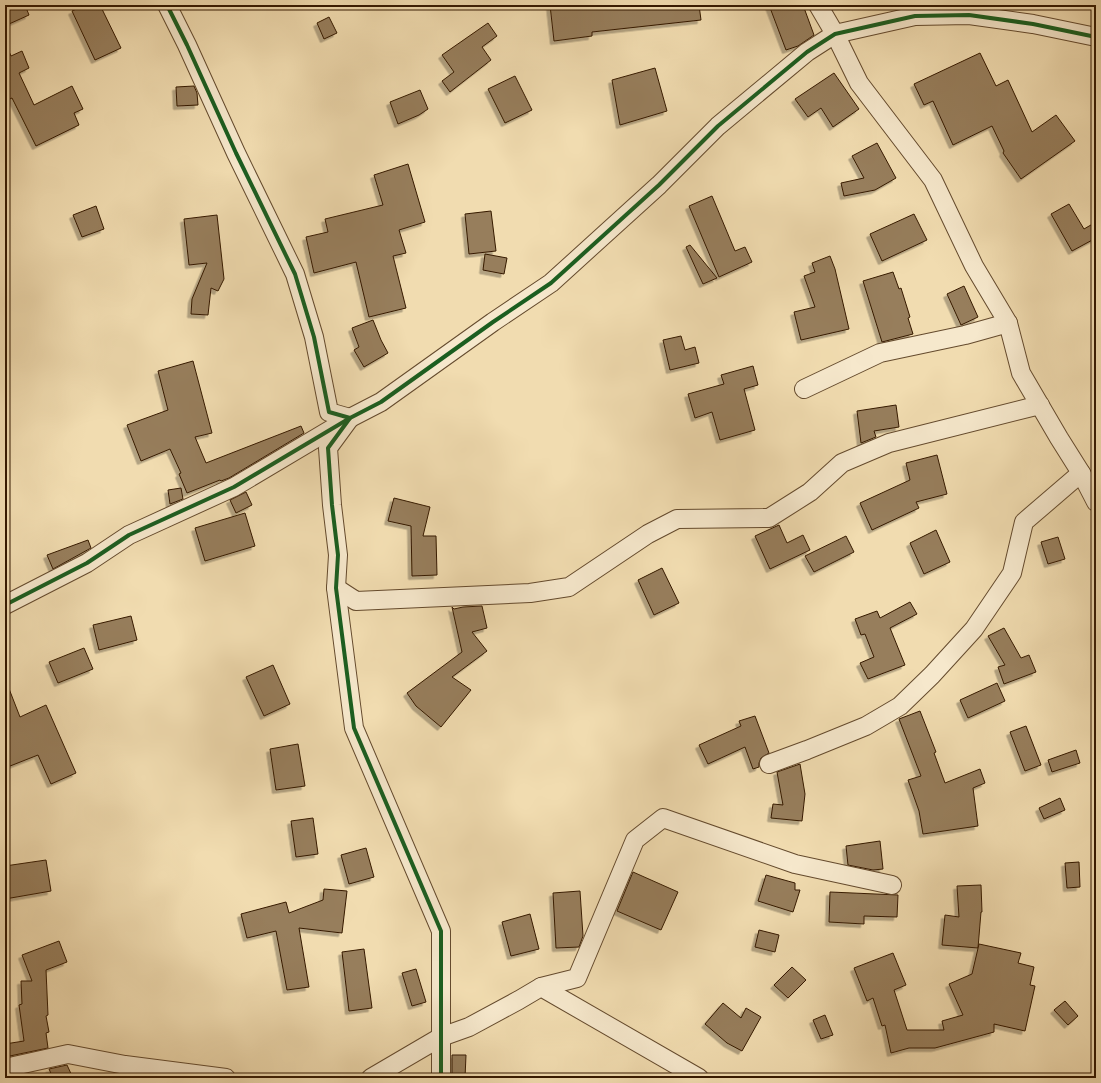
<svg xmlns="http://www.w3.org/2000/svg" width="1101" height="1083" font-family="'EB Garamond',serif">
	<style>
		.building { fill: #977e5c; stroke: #351901; filter: url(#shadow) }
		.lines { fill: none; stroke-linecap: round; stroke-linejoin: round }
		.street-casing { stroke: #644a2d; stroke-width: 20 }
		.street { stroke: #f6e8cc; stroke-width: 18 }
		.cycleway-casing { stroke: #f6e8cc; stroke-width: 6 }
		.cycleway { stroke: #1b5e20; stroke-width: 4 }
	</style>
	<defs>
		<filter id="shadow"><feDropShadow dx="-3.5" dy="3.5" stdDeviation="0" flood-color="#0004"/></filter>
	</defs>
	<rect width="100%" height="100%" fill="#f1dcb0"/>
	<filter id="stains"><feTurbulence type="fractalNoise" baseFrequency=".005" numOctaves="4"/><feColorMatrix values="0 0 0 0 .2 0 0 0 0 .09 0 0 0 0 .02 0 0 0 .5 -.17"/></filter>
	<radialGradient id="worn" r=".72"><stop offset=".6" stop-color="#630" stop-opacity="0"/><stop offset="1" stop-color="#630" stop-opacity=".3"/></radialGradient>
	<g class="building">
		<path d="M5,5h20l4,10 -20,9 -4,-9z"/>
		<path d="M85,5h15l21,43 -26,12 -23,-49z"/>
		<path d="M550,5h149l2,15 -109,12v4l-38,5z"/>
		<path d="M769,5h34l11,30 -16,11 -12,4z"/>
		<path d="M329,17l8,16 -13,6 -7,-16z"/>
		<path d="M488,23l9,13 -15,11 9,13 -41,32 -8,-11 12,-9 -12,-17z"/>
		<path d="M5,42l6,14 11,-5 7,17 -10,5 15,32 38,-19 11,23 -9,4 5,12 -43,21 -24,-48 -7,3z"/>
		<path d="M980,53l16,33 12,-6 24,52 24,-17 19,26 -54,38 -18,-26 1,-2 -12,-25 -39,19 -20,-44 -9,4 -10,-21z"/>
		<path d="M655,68l12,43 -47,14 -8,-45z"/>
		<path d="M834,73l25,36 -26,18 -12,-19 -13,9 -13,-18z"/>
		<path d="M515,76l17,34 -27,13 -17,-34z"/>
		<path d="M194,86l3,7 1,12 -21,1 -1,-19z"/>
		<path d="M420,90l8,19 -9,6 -21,9 -8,-22z"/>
		<path d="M877,143l19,35 -21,12 -31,6 -3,-13 23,-5 -12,-22z"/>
		<path d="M408,164l17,58 -26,8 7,23 -13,3 13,52 -37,9 -13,-55 -42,11 -8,-36 22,-5 -3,-13 58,-14 -9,-30z"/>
		<path d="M712,196l23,55 10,-4 7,15 -33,15 -30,-71z"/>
		<path d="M1069,204l15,25 12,-7v16l-24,13 -21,-37z"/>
		<path d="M96,206l8,23 -22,8 -9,-22z"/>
		<path d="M491,211l5,40 -27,3 -4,-40z"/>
		<path d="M914,214l13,26 -45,21 -12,-27z"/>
		<path d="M217,215l7,64 -6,12 -7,-3 -3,27 -17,-1 1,-15 15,-36 -18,2 -5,-46z"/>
		<path d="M690,245l27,33 -14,6 -17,-37z"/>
		<path d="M485,254l22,4 -3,16 -21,-4z"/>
		<path d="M830,256l5,13 14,60 -48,11 -7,-28 21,-5 -11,-31 11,-4 -3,-9z"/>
		<path d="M893,272l6,17 2,-1 9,29 -2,1 5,16 -31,8 -19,-61z"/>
		<path d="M964,286l14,31 -17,8 -14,-31z"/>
		<path d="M373,320l8,20 7,13 -24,14 -10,-17 5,-3 -7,-19z"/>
		<path d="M681,336l4,14 10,-3 4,16 -29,7 -7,-30z"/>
		<path d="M193,361l19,72 -17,4 11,26 95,-37 3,7 -75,45 -8,3 -1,-1 -33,13 -8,-19 2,-1 -11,-24 -29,12 -14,-36 41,-15 -10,-39z"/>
		<path d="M753,366l5,19 -14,4 11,41 -35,10 -8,-28 -17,6 -7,-24 36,-10 -3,-9z"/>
		<path d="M896,405l3,22 -25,4 2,6 -15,6 -4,-32z"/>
		<path d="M937,455l10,39 -31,8 3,6 -47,22 -12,-27 50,-23 -4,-17z"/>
		<path d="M181,488l2,11 -13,5 -2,-14z"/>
		<path d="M246,492l6,13 -16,8 -6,-13z"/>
		<path d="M394,498l36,9 -7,29h13l1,39 -25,1 -1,-50 -23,-5z"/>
		<path d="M245,513l10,33 -50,15 -10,-33z"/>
		<path d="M779,525l8,18 16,-8 7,15 -40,19 -15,-33z"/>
		<path d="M936,530l14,32 -26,12 -14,-31z"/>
		<path d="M846,536l8,16 -40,20 -9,-16z"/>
		<path d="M1058,537l7,22 -17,5 -7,-22z"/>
		<path d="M88,540l3,8 -38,21 -6,-14z"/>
		<path d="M662,568l17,35 -25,12 -16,-35z"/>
		<path d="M910,602l7,12 -27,14 15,37 -37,14 -8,-16 14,-6 -9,-23 -4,1 -6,-16 22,-8 3,7z"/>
		<path d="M482,606l5,22 -15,4 15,19 -35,26 19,13 -30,37 -25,-21 -9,-13 55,-41 -10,-45 2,2 9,-2z"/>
		<path d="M131,616l6,24 -38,10 -6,-25z"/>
		<path d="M1004,628l17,30 8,-3 7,17 -32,12 -6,-17 7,-2 -17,-29z"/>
		<path d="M84,648l9,21 -35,14 -9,-21z"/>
		<path d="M273,665l17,39 -26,12 -18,-39z"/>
		<path d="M6,681l14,36 26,-12 30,68 -25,11 -13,-29 -33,13z"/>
		<path d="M997,683l8,18 -37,17 -8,-18z"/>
		<path d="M920,711l16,41 -2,1 11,30 35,-14 5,14 -12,5 5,38 -55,8 -4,-23 -11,-31 13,-4 -22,-57z"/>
		<path d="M755,716l14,37 -8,5 -2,5v4l-6,2 -8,-22 -37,17 -9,-19 42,-19 -2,-5z"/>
		<path d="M1026,726l15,39 -16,6 -15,-39z"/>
		<path d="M298,744l7,42 -29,4 -6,-41z"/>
		<path d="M1076,750l4,13 -28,9 -4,-12z"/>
		<path d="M800,764l5,30 -3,27 -31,-3 2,-14 10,1 -6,-33z"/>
		<path d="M1060,798l5,12 -21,9 -5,-11z"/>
		<path d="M313,818l5,36 -22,3 -5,-36z"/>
		<path d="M880,841l3,28 -10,1 -25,-5 -2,-19z"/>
		<path d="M366,848l8,29 -25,7 -8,-29z"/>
		<path d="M46,860l5,31 -46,8v-33z"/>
		<path d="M1079,862l1,25 -13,1 -2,-25z"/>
		<path d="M633,872l45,20 -17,38 -44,-19z"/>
		<path d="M766,875l29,8v7h5l-7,22 -35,-11z"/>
		<path d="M981,885l1,27h-1l-3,36 -36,-3 3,-30 14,2 -2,-31z"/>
		<path d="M324,889l23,2 -5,42 -43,-5 10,59 -22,3 -11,-59 -29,7 -6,-24 45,-12 3,11 34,-13z"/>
		<path d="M580,891l3,45 -4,11 -23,1 -3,-55z"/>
		<path d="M830,892l68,3 -1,22 -33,-1v8l-35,-2z"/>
		<path d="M530,914l9,35 -28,7 -9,-34z"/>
		<path d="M759,930l20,5 -4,17 -20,-5z"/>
		<path d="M59,941l8,21 -21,8 2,45 -2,1 3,16 -3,1 2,15 -43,9v-13l19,-3 -5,-36 3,-1 -1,-23h11l-10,-26z"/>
		<path d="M979,944l42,9 -3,10 16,4 -4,18 5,1 -10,45 -31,-7v8l-59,16h-26l-18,5 -6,-28 -3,1 -9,-28 -6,3 -13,-33 39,-15 13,32 -12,5 13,40h37l-2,-9 21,-6 -14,-31 23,-10z"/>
		<path d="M364,949l8,59 -23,3 -7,-59z"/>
		<path d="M792,967l14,13 -18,18 -14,-13z"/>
		<path d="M416,969l10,33 -14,4 -10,-33z"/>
		<path d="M1065,1001l13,15 -10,9 -14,-15z"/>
		<path d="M723,1003l18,15 5,-10 15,9 -19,34 -15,-8 -22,-19z"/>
		<path d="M825,1015l8,20 -12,4 -8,-19z"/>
		<path d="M452,1055h14l-1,23h-13z"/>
		<path d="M67,1065l6,13h-20l-4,-9z"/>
	</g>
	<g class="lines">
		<defs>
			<g id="street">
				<path d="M167,5l20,40 49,108 59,121 19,63 15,75 21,6 -22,30 4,57 6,50 -2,33 18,140 87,203v147"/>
				<path d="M818,5l17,29 24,49 74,97 41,86 34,57 13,50 38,65 22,35 15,29"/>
				<path d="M804,389l76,-36 85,-18 43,-12"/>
				<path d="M336,588l20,13 174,-8 39,-6 79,-53 29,-15 92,-1 41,-26 32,-29 47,-20 151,-38"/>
				<path d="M5,605l82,-42 42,-28 105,-48 116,-69 31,-16 112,-80 58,-39 108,-98 59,-59 89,-74 28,-18 80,-18 54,-1 64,9 63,13"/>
				<path d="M769,764l38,-14 59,-24 34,-20 32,-31 42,-46 38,-56 12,-51 57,-49"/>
				<path d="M541,987l36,-9 58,-138 28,-22 132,46 97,21"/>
				<path d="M5,1068l63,-14 57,11 101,13"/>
				<path d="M371,1078l70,-41 28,-10 50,-27 22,-13 158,91"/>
			</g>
		</defs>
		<use href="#street" class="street-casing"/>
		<use href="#street" class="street"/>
		<defs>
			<g id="cycleway">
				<path d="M167,5l20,40 49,108 59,121 19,63 15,75 21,6 -22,30 4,57 6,50 -2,33 18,140 87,203v147"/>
				<path d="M5,605l82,-42 42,-28 105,-48 116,-69 31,-16 112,-80 58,-39 108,-98 59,-59 89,-74 28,-18 80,-18 54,-1 64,9 63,13"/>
			</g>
		</defs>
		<use href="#cycleway" class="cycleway-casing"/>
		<use href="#cycleway" class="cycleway"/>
	</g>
	<rect width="1101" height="1083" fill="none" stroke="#f1dcb0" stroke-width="20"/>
	<rect x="6" y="6" width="1089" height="1071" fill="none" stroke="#351901" stroke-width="2"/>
	<rect x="10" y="10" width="1081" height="1063" fill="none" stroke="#351901"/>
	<rect width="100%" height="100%" filter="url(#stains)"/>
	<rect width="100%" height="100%" fill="url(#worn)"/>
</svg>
